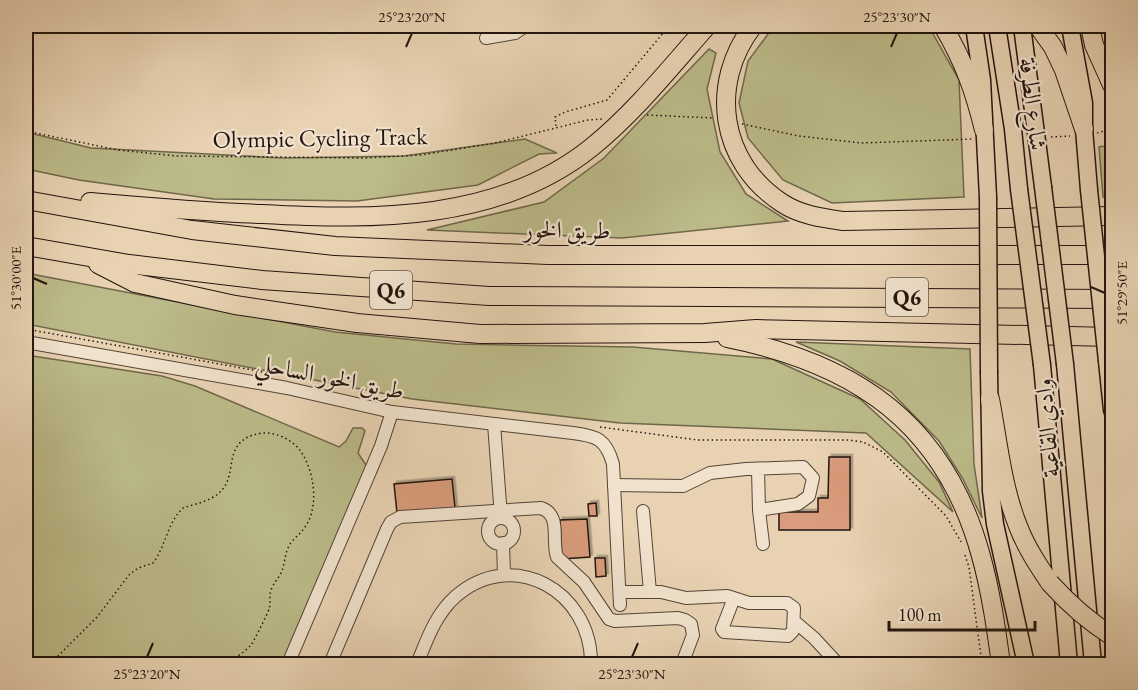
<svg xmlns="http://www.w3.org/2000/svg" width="1138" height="690" font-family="'EB Garamond',Amiri,serif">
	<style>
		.green { fill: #bbba88; stroke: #6f674b; stroke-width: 1.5 }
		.building { fill: #d99c7c; stroke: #23140e; stroke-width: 1.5; filter: url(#shadow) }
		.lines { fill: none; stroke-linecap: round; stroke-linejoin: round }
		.minor-casing { stroke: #544437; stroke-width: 14 }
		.major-casing { stroke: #23140e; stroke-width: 19 }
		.highway-casing { stroke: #23140e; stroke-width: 20 }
		.path { stroke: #23140e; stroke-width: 1.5; stroke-dasharray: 1.5 3; stroke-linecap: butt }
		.minor { stroke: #f0e2cd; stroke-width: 12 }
		.major { stroke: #e8d2b2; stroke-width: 16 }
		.highway { stroke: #e8d2b2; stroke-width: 18 }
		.major-bridge-casing { stroke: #23140e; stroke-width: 19; stroke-linecap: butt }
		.highway-bridge-casing { stroke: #23140e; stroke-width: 20; stroke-linecap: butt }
		.major-bridge { stroke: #e8d2b2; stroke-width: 16 }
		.highway-bridge { stroke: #e8d2b2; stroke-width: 18 }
		.ticks { fill: none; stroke: #23140e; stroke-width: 2 }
		.labels { text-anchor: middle; stroke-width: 4.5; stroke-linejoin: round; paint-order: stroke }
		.shield { fill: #f0e2cd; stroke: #605247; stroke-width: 1.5 }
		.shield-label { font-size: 22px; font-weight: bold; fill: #23140e }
		.street-label { font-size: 24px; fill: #23140e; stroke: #f0e2cd }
		.neatline { fill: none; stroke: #23140e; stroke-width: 2 }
		.ticks-label { font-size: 15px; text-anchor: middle; fill: #23140e }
	</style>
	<defs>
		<filter id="shadow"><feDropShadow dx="2.5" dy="-2.5" stdDeviation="0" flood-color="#0004"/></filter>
	</defs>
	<rect width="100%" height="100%" fill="#e8d2b2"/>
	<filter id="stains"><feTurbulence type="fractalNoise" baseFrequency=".00333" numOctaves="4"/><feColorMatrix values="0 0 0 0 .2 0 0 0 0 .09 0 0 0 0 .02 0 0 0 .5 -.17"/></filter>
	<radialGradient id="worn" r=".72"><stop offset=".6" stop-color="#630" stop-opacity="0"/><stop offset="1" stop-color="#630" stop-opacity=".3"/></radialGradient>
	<g class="green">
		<path d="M774,26h148l11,8 26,46 5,117 -132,6 -49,-23 -35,-42 -9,-35 9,-42z"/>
		<path d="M709,49l7,4 -9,36 13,63 26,42 42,27 -166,17 -195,-8 117,-28 60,-44z"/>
		<path d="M26,132l65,16 192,10 121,-2 121,-17 32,14 -18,1 -61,31 -121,16 -143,-2 -135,-19 -53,-11z"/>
		<path d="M1112,145v51l-9,1 -4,-50z"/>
		<path d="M26,273l309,59 121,12 177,3 139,12 88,40 45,41 34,42 14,30 -87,-79 -246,-10 -208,-24 -386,-75z"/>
		<path d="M796,342l174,7 4,115 8,54 -19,-39 -24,-38 -48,-49 -51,-31z"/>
		<path d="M26,355l136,21 33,10 144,61 7,-6 7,-13h9l3,3 -7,22 8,12v4l-82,195h-258z"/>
	</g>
	<g class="building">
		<path d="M829,457h21v73h-71v-18h39v-14h10z"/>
		<path d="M452,479l3,29 -58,5 -3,-29z"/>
		<path d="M596,503l1,13h-8l-1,-12z"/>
		<path d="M587,519l3,38 -28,2 -2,-39z"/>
		<path d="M595,558h10l1,18 -10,1z"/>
	</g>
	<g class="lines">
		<defs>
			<g id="minor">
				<path d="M486,38l29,-5 10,-7"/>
				<path d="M26,342l261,46 105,24 181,21c24,3 33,6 40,31l7,141"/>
				<path d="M494,424l7,93"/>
				<path d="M614,485l69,1 27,-13 36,-4 57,-2 10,11 -4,18 -11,8 -39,6 -1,-41"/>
				<path d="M759,510l4,34"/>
				<path d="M643,511l7,81"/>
				<circle cx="501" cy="531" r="13"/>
				<path d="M503,543l1,32"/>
				<path d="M620,592h41l25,6 41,-2 22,7h38l7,5 -1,23 -5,5 -64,-4 -2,-3 12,-31"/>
				<path d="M794,621l20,17 24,26"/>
				<path d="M288,664l93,-218 11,-34"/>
				<path d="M330,664l57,-135 4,-7 9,-5 141,-9c21,7 10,32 16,49l27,25 25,37 6,2 63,-3 7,2 6,4 2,11 -11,29"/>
				<path d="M417,664c10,-24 18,-49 38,-67 57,-51 137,-6 136,67"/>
			</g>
			<g id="major">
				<path d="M974,26l8,54 6,117"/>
				<path d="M997,26l16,103 6,60"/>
				<path d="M1022,26l21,161"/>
				<path d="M1070,26l14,77v26l5,61"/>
				<path d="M1107,361l5,49"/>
				<path d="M1065,364l28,300"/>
				<path d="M1042,365l27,299"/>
				<path d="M989,373l2,118 4,33 31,140"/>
			</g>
			<g id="highway">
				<path d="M753,26c-44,57 -34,136 29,177 18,12 40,15 61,18l269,-5"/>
				<path d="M943,26c21,36 31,63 41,104"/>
				<path d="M1038,26l15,21 11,23 20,59"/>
				<path d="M1090,26l4,19 18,40"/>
				<path d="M26,200l166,30 143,16 213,9h564"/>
				<path d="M90,202c57,5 114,10 172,12 112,6 237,8 330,-67 43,-35 78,-79 115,-121"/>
				<path d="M26,246l103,18 133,16 227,16 623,3"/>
				<path d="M98,264l37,19 100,22 122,18 123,11 225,-1 51,-4 356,8"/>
				<path d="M727,338c130,26 218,86 254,218 10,36 15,72 20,108"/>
				<path d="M990,399c8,42 12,87 28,127 8,21 20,39 32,57"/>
			</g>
		</defs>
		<use href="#minor" class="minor-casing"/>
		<use href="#major" class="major-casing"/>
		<use href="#highway" class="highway-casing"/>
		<g class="path">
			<path d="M647,115l67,3"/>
			<path d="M742,124l57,12 63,7 110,-4"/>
			<path d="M556,126l-1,-9 10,-5 42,-12 62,-74"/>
			<path d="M26,131l92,19 59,6 187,2 57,-3 74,-12 93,-23 15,-1"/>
			<path d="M1097,133l15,-4"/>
			<path d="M1051,137l19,-1"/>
			<path d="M26,329l238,43"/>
			<path d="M600,427l98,13h150l15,2 20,10 63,64 15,26"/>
			<path d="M965,555l4,12 13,97"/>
			<path d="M53,664l5,-8 39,-39 32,-42 9,-7 15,-5c13,-17 14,-40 30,-55 12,-4 28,-7 37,-16 20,-18 -1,-52 42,-59 13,-1 29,6 37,16 15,19 21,57 6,78 -5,8 -14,13 -17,21 -4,9 -3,18 -8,27 -3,5 -7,9 -9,15 -2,6 0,13 -2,19 0,2 -16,34 -18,36 -7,8 -18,14 -26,19"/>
		</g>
		<use href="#minor" class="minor"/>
		<use href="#major" class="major"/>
		<use href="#highway" class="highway"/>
		<defs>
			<g id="major-bridge">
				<path d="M1043,187l22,177"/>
				<path d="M1019,189l23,176"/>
				<path d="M1089,190l18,171"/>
				<path d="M988,197l1,176"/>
			</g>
			<path id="highway-bridge" d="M1050,583c19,21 38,38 62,53"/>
		</defs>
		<use href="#major-bridge" class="major-bridge-casing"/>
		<use href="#highway-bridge" class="highway-bridge-casing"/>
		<use href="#major-bridge" class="major-bridge"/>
		<use href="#highway-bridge" class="highway-bridge"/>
	</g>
	<path class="ticks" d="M406,47l6,-14M891,47l6,-14M33,278l14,6M1091,287l14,6M147,657l6,-14M632,657l6,-14"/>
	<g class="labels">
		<g class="shield">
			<rect x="370" y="271" width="42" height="38" rx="4.5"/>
			<rect x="886" y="278" width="42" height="38" rx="4.5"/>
		</g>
		<g class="shield-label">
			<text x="391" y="298">Q6</text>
			<text x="907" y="305">Q6</text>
		</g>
		<g class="street-label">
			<text transform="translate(1033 104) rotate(83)" y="8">شارع الطرفة</text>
			<text transform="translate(320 138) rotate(-1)" y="8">Olympic Cycling Track</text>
			<text transform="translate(567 230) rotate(1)" y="8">طريق الخور</text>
			<text transform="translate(330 377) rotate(11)" y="8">طريق الخور الساحلي</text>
			<text transform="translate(1047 428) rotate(-95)" y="8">وادي القاعية</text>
		</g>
	</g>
	<rect width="1138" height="690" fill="none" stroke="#e8d2b2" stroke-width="66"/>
	<path d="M889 621v9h146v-9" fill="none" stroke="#23140e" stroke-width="3"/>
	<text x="898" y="621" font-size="18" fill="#23140e" stroke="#f0e2cd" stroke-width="4.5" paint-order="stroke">100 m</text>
	<rect x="33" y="33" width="1072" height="624" class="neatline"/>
	<g class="ticks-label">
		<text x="412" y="22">25°23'20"N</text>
		<text x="897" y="22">25°23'30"N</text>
		<text transform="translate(16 278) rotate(-90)" y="5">51°30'00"E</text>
		<text transform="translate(1122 293) rotate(-90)" y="5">51°29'50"E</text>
		<text x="147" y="679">25°23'20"N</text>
		<text x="632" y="679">25°23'30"N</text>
	</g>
	<rect width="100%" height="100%" filter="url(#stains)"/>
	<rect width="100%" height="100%" fill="url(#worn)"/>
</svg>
